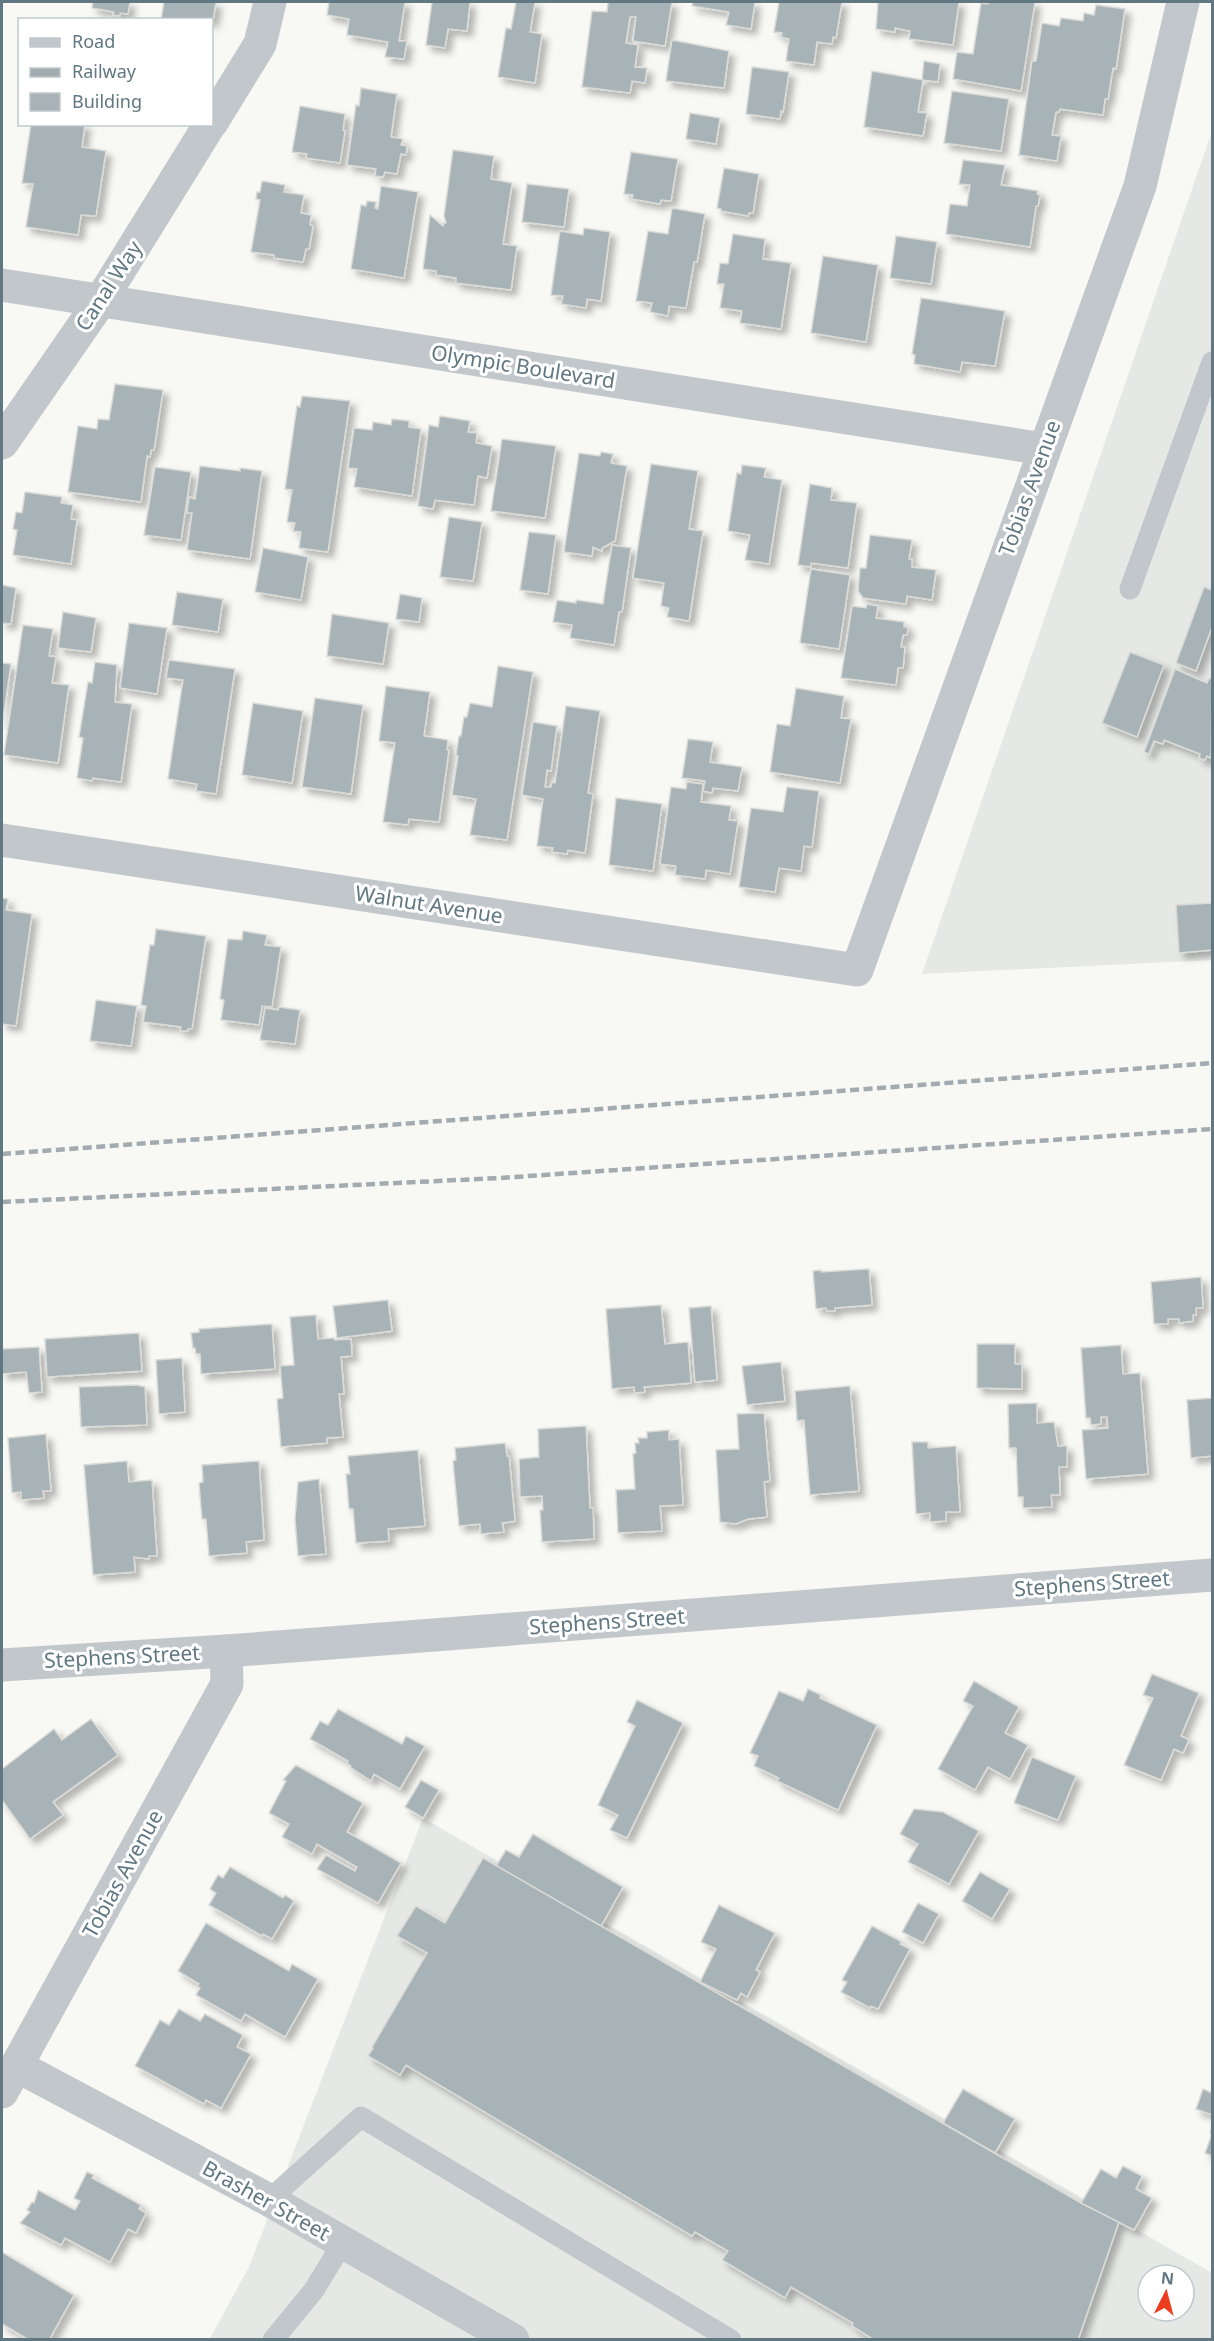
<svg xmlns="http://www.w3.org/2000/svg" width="1214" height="2341" font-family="'Noto Sans',sans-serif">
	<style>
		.built { fill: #e6e8e6; fill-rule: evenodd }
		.building { fill: #a7b3b7; stroke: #dadad7; stroke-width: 1.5; filter: url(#shadow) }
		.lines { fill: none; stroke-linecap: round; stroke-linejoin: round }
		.lane { stroke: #c1c7ca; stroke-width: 21 }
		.street { stroke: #c1c7ca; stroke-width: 33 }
		.rail { stroke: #a2abb0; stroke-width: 4.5; stroke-dasharray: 9 4.5; stroke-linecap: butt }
		.labels { text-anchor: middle; stroke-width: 6; stroke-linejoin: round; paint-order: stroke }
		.street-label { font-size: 21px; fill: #617782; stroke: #fff }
	</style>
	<defs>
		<filter id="shadow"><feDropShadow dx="5.5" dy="5.5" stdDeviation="3" flood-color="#0004"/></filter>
	</defs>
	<rect width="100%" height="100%" fill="#f8f8f5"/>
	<g class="built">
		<path d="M1212,131v829l-290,14z"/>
		<path d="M423,1818l789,455v66l-1003,1 39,-71zM1148,2275h36v36h-36z"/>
	</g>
	<g class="building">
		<path d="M93,2h37l-2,12 -8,-1v3l-7,-1 1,-3 -22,-4z"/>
		<path d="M164,2h52l-4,24v-6h-51z"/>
		<path d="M329,2h76l-6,39h8l-3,18 -19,-2 3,-15 -41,-7 2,-16 -22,-4z"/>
		<path d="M432,2h38l-3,29 -19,-2 -3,19 -19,-3z"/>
		<path d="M516,2h19l-5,30 12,2 -7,49 -37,-6 8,-49 5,1z"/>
		<path d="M608,2h64l-7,44 -32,-5 3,-24h-6l-4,26 12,2 -3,22 12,1 -2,15 -13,-2 -2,12 -48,-6 10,-76 15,1z"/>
		<path d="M693,2h62l-4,27 -25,-4 3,-13 -37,-6z"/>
		<path d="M779,2h63l-6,36 -3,-1 -1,7 -15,-2 -3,23 -28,-4 3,-22 -8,-2 1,-4 -8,-1z"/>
		<path d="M878,2h81l-6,43 -44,-6 1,-8 -15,-3v4l-19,-3z"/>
		<path d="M988,2h47l-14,89 -68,-12 4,-27 16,2 8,-51 7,1z"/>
		<path d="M1096,5l29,4 -9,60 -3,-1 -5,31h-3l-2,16 -43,-6 -1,3h-3l-4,23 9,1 -4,25 -38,-6 13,-94h4l6,-38 17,3 2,-8 22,3 1,-8 10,2z"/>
		<path d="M672,40l57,11 -5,37 -58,-7z"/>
		<path d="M924,61l16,3 -2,18 -16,-2z"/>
		<path d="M752,67l37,5 -6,40 -2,-1 -1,8 -34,-5z"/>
		<path d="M872,71l51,9 -5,32 9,1 -4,23 -59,-9z"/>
		<path d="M361,88l36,6 -6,43 12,2 -2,6 6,1 -1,9 -5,-1 -4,20 -12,-2 -2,5 -8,-1 1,-7 -29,-4 9,-60 3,1z"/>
		<path d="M952,91l57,8 -8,52 -57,-8z"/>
		<path d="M300,106l45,8 -2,16 2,1 -5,32 -34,-5 1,-4 -15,-2z"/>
		<path d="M690,113l30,5 -4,26 -30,-5z"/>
		<path d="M31,124h54l-3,23 24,4 -10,65 -15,-1 -3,20 -52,-8 7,-43 -11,-1z"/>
		<path d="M453,150l41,6 -3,23 21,4 -9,61 14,2 -6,44 -55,-7v-5l-20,-3v-4l-13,-2 7,-54 13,11 1,-3h2l-2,-7z"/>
		<path d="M631,152l47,7 -7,42 -10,-1 -1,4 -28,-5 1,-4 -9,-1z"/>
		<path d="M963,160l42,5 -4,20 37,6 -1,3 3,1 -2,11h-2l-6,41 -84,-13 4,-30 17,2 3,-21 -11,-1z"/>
		<path d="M724,168l35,6 -6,39h-4l-1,3 -27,-5v-2l-4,-1z"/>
		<path d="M262,181l23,4 -1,7 20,3 -3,18 10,2 -1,10 3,1 -4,23h-3l-3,13 -29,-4v-3l-23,-3 9,-52 -4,-1 1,-7h3z"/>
		<path d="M527,184l42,5 -5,38 -42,-5z"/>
		<path d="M381,186l37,6 -14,86 -53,-9 10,-64 5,1 1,-5 9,1 -1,6 3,1z"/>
		<path d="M672,208l33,6 -8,48h-3l-8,46 -17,-2 -1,10 -18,-4 2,-9 -16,-2 12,-70 20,3z"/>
		<path d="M584,228l26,4 -9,69 -14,-2 -1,9 -25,-4 2,-8 -12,-1 9,-64 23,4z"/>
		<path d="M733,234l32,5 -2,20 28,4 -10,66 -41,-6 2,-12 -22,-3 4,-24h-7l3,-21 8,1z"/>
		<path d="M896,236l41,6 -6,42 -41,-6z"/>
		<path d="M823,256l55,9 -12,77 -55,-9z"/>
		<path d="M921,298l84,13 -10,55 -33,-4 -2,10 -46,-8 1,-9 -3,-1z"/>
		<path d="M115,384l48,6 -9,60h-3l-1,7 -3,-1 -6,46 -73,-10 10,-66 19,3 1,-10 11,1z"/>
		<path d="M302,396l48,5 -22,151 -29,-4 2,-16 -8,-1 2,-8 -8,-1 5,-32 -7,-1 12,-83 3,1z"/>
		<path d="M440,416l30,5 -2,11 9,1 -1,10 16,3 -5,32 -9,-2 -4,29 -39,-5 -2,9 -15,-3 11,-81 9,2z"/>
		<path d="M392,419l17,2v6l12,2 -9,67 -58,-9 3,-18 -9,-1 6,-40 18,2 1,-8 18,3z"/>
		<path d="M502,439l54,7 -11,72 -54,-7z"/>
		<path d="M601,452l12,2 -2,9 16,3 -12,75 -13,7v3l-9,-4 -1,9 -28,-4 15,-99 21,3z"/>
		<path d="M651,464l47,7 -9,58 14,2 -14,90 -22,-4 2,-9 -8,-2 3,-23 -31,-5z"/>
		<path d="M742,465l24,3 -2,9 18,3 -13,84 -24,-4 5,-25 -22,-4 9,-58 4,1z"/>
		<path d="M200,466l40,5v-3l22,3 -12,88 -63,-9 5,-37h-5l2,-16 6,2z"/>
		<path d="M155,467l36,5 -10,68 -37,-5z"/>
		<path d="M810,484l22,4 -1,12 26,3 -9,65 -37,-5v4l-13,-2z"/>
		<path d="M25,492l37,5 -1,6 12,2 -2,14 6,1 -6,44 -58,-9 4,-25 -4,-1 3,-17 6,1z"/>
		<path d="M449,517l33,5 -9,59 -33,-4z"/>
		<path d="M529,532l27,3 -8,59 -28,-4z"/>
		<path d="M870,535l42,5 -3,19h3v8l24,3 -4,30 -25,-4 -1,8 -43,-6 -5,-7 2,-23h6z"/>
		<path d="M612,545l19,3 -9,64h-3l-5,33 -44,-7 2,-13 -19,-3 4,-22 19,3v-3l27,4z"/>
		<path d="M263,548l45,9 -7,43 -46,-8z"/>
		<path d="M811,569l39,6 -11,74 -39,-6z"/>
		<path d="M2,585l14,3 -5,36 -9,-1z"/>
		<path d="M1204,587l8,3v37l-16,44 -20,-8z"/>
		<path d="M177,592l46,7 -5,33 -46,-7z"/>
		<path d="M400,594l22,4 -3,24 -23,-3z"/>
		<path d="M867,604l11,2 -2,12 28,4v5h4l-1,8h-4l-2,12h4l-2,21h-5l-2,17 -55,-7 11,-72 14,2z"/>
		<path d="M63,612l33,6 -5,34 -33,-4z"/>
		<path d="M332,614l57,9 -6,41 -56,-8z"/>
		<path d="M129,623l38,5 -10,66 -37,-6z"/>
		<path d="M23,625l30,4 -4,27 7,1 -4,26 17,2 -11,78 -54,-8z"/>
		<path d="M1130,652l34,13 -27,72 -35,-14z"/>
		<path d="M169,660l66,9 -19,125 -20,-3 1,-7 -29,-5 15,-99 -17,-2z"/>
		<path d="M95,662l22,3 -2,37 17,2 -11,78 -28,-4 -1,3 -15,-3 6,-40 -4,-1 9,-55 4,1z"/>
		<path d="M2,663l9,1 -9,61z"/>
		<path d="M498,666l35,6 -26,168 -37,-5 6,-36 -24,-4 6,-39 -2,-1 3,-19h2l3,-19h3l3,-14 22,4z"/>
		<path d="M1175,669l32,14 2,-5 3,1 -1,79 -4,-2 -2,4 -6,-2 1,-4 -36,-14 -1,4 -9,-3 -5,13 -5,-2z"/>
		<path d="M386,686l44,6 -6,44 24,4 -1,10h2l-10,72 -30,-3 -1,6 -25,-3 12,-79 -16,-2z"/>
		<path d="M796,688l48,8 -3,22 10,1 -11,64 -70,-11 7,-48 13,2z"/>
		<path d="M315,698l48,7 -12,89 -49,-7z"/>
		<path d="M253,703l50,8 -11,72 -50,-8z"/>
		<path d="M566,706l34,5 -12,82 5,1 -8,59 -17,-3 -1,4 -15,-2 1,-4 -16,-2 6,-47 -21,-4 11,-73 24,4 -6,45 -4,-1 -2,17h6l1,-5 3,1z"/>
		<path d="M688,739l25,3 -3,20 32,5 -4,24 -25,-3 -1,5 -9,-2 2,-10 -23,-3z"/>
		<path d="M687,782l16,2 -2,18 30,4 -2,14 9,1 -8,53 -24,-4 -1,9 -30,-4 1,-9 -16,-2 11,-77 15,2z"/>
		<path d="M787,787l32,4 -7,56 -8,-1 -3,25 -22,-3 -4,24 -36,-5 12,-79 32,4z"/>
		<path d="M616,798l46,6 -9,67 -44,-6z"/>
		<path d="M2,898l6,1 -2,11 26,4 -16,112 -14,-2z"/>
		<path d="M1212,903v47l-33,3 -3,-48z"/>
		<path d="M156,929l50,7 -14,93h-4v2h-8l1,-4 -38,-5 3,-16 -5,-1 9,-60h4z"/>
		<path d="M243,931l24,4 -2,10 16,2 -9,60 -10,-1 -3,19 -38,-5 3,-20 -4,-1 8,-60 14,1z"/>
		<path d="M96,1000l41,6 -6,40 -41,-5z"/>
		<path d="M279,1007l21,3 -5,34 -35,-4 5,-32 13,2z"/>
		<path d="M869,1269l3,36 -37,3v3h-8l-1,-3 -10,1 -3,-38 8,-1v2z"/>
		<path d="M1201,1277l2,31h-7v7h-3v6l-14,2v-4h-11v5h-14l-3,-42z"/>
		<path d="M388,1300l4,31 -55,7 -4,-32z"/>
		<path d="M661,1305l4,39 23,-2 3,41 -47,4 1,5 -10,1 -1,-6 -22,2 -6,-80z"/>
		<path d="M711,1306l6,74 -22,2 -6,-74z"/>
		<path d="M316,1315l2,24 16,-1 1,2 16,-1 1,17 -11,1 3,37h-5l4,43 -16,1v5l-46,4 -4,-48 6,-1 -3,-32 14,-1 -4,-48z"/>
		<path d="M272,1324l3,45 -74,5 -1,-20h-4l-1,-6h-2l-2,-15 8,-1v-3z"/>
		<path d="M139,1333l3,38 -95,6 -2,-38z"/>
		<path d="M977,1344h38v20h7v25l-45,-1z"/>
		<path d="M1121,1345l2,29 17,-1 8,101 -62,5 -4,-49 26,-2 -1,-11h-6v7l-10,1 -1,-7h-4l-5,-70z"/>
		<path d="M39,1347l3,45 -13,1 -3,-21 -24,2v-25z"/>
		<path d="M182,1358l3,54 -26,2 -3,-54z"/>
		<path d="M781,1362l4,39 -38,4 -5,-39z"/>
		<path d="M137,1385l8,2 2,38 -66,2 -2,-40z"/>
		<path d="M850,1386l9,105 -49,4 -6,-75 -7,1 -2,-30z"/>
		<path d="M1212,1398v58l-21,2 -4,-58z"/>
		<path d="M1037,1403v20l17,-1 4,24h9v21h-8l1,28h-9l1,12 -29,1v-11h-5l-2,-49h-7l-1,-44z"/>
		<path d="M764,1413l6,68 -6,1 3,35 -19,2 -12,5 -16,-2 -4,-72 23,-1 -2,-35z"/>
		<path d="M586,1426l4,82h3l1,31 -52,3 -2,-32h3l-1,-14 -22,1 -1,-38 20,-2 -1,-28z"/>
		<path d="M669,1430v10l10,-1 4,66 -23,1 2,25 -44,2 -2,-43 19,-1 -2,-35 3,-1 -1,-10h4l-1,-5h9v-6z"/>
		<path d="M46,1434l5,57h-8l1,7 -23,2v-8l-9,1 -4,-55z"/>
		<path d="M912,1442h16v6l28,-2 4,66h-14v9l-16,1v-9l-14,1z"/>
		<path d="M505,1443l2,13h2l6,65 -13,2 2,9 -23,2 -1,-10 -21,2 -6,-65 3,-1 -1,-12z"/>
		<path d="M418,1450l7,76 -37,3 1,12 -33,2 -3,-34h-4l-3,-35h4l-2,-18z"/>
		<path d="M127,1461l2,21 23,-2 5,76h-8v3l-15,-2 1,15 -42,3 -9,-110z"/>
		<path d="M259,1461l5,79 -18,2 1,11 -38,3 -3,-37h-4l-3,-36 4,-1 -1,-17z"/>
		<path d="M319,1479l7,75 -28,2 -3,-37 3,-37z"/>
		<path d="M1152,1674l47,19 -18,43 8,4 -6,13 -9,-4 -13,31 -37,-15 29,-67 -10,-3z"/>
		<path d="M974,1681l45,26 -14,26 23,12 -18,34 -22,-12 -13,23 -37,-21 35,-63 -10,-5z"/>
		<path d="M808,1689l13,6 -1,3 57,27 -39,85 -61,-29 2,-3 -25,-12 4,-10 -8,-3 29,-62 24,10z"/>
		<path d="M637,1700l46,23 -56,115 -17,-8 8,-15 -20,-10 37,-79 -8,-4z"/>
		<path d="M338,1709l64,35 4,-8 19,10 -25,43 -26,-15 -3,7 -21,-14 1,-1 -4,-3 1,-2 -38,-22 10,-18 8,4z"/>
		<path d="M91,1719l27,36 -65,47 10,13 -33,24 -28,-39v-31l52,-40 8,11z"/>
		<path d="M1032,1757l44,19 -18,44 -44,-17z"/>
		<path d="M296,1765l67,38 -16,29 54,31 -23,40 -61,-34 9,-14 29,16 2,-4 -40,-23 -5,10 -30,-17 7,-13 -20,-11 17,-32 -3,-1z"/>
		<path d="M421,1780l18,10 -16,28 -18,-11z"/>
		<path d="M914,1809l29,3 36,19 -30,53 -41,-22 10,-18 -18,-10z"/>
		<path d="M533,1834l90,53 -22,39 -105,-60 10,-16 13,7z"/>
		<path d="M483,1858l598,345 38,19 -41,118h-204l-22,-14 1,-3 -62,-36 -6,11 -63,-38 6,-9 -33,-19 -3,4 -286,-171 -6,10 -32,-19 5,-8 -1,-1 55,-94 -30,-17 19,-30 29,17z"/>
		<path d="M230,1867l53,31 2,-3 9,6 -22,38 -9,-5 -1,2 -53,-31 7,-12 -6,-4 8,-14 5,3z"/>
		<path d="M980,1872l30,17 -18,30 -30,-18z"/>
		<path d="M918,1903l21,11 -16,29 -21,-11z"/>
		<path d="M719,1905l56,28 -19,37 4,2 -13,25 -6,-4 -4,7 -37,-18 16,-33 -15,-7z"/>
		<path d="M206,1923l83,48 3,-7 26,15 -33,58 -40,-23 -4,7 -45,-26 4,-7 -3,-2 2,-2 -21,-13z"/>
		<path d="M872,1926l30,16 -2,2 10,5 -32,60 -7,-3 -1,2 -29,-16 6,-10 -5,-2z"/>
		<path d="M179,2009l21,12 5,-7 38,21 -6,12 14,7 -30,54 -15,-8 -2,4 -69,-38 25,-46 9,5z"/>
		<path d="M963,2089l52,30 -20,34 -52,-30z"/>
		<path d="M1203,2089l9,4v22l-16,-6z"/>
		<path d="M1212,2125v31l-7,-3 7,-19 -2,-1z"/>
		<path d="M1123,2166l19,10 -6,13 16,9 -18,32 -53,-27 20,-34 15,9z"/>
		<path d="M87,2172l7,3 -2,3 49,27 -2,4 7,4 -10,20 -8,-4 -18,33 -45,-24 -4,7 -41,-22 10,-11 -3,-2 5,-8 2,1 4,-13 37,20 5,-9 -6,-3z"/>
		<path d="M2,2252l72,43 -25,45h-20l-27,-16z"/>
	</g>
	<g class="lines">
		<g class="lane">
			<path d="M1130,589l82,-227"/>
			<path d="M269,2200l92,-83 370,223"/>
			<path d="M273,2340l41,-50 28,-46"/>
		</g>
		<g class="street">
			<path d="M212,122l48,-78 10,-42"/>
			<path d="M2,285l1042,164"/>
			<path d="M2,443l99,-143 109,-176"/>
			<path d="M2,840l855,130 283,-784 43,-184"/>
			<path d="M2,1665l224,-14 986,-76"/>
			<path d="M17,2066l252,134 244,140"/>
			<path d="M2,2092l225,-408 -1,-33"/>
		</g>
		<g class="rail">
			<path d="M2,1154l1210,-91"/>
			<path d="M2,1202l498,-24 712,-49"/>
		</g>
	</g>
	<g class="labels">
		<g class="street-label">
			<text transform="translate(109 286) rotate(-57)" y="7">Canal Way</text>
			<text transform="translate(523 367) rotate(9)" y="7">Olympic Boulevard</text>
			<text transform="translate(1030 488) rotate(-70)" y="7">Tobias Avenue</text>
			<text transform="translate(429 905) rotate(9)" y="7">Walnut Avenue</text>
			<text transform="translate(1092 1584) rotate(-4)" y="7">Stephens Street</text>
			<text transform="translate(607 1622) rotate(-4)" y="7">Stephens Street</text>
			<text transform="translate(122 1657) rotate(-3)" y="7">Stephens Street</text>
			<text transform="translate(123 1874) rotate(-61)" y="7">Tobias Avenue</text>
			<text transform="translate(266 2201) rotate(29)" y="7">Brasher Street</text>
		</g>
	</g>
	<rect width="1214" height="2341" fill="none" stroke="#617782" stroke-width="6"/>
	<rect x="18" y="18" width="195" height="108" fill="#ffffff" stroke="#c0c9cd" stroke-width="1.5"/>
	<rect x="30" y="38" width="30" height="9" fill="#c1c7ca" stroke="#c0c9cd" stroke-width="1.5"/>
	<text x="72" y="48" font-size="18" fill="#617782">Road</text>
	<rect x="30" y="68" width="30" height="9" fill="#a2abb0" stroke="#c0c9cd" stroke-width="1.5"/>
	<text x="72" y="78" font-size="18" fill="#617782">Railway</text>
	<rect x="30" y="93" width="30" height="18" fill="#a7b3b7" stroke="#c0c9cd" stroke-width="1.5"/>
	<text x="72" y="108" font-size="18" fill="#617782">Building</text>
	<g transform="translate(1166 2293) rotate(6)"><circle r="28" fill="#ffffff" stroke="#c0c9cd" stroke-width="1.5"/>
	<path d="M0-4.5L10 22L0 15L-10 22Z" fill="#ed3d20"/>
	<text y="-9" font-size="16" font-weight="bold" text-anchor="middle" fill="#617782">N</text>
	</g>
</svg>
